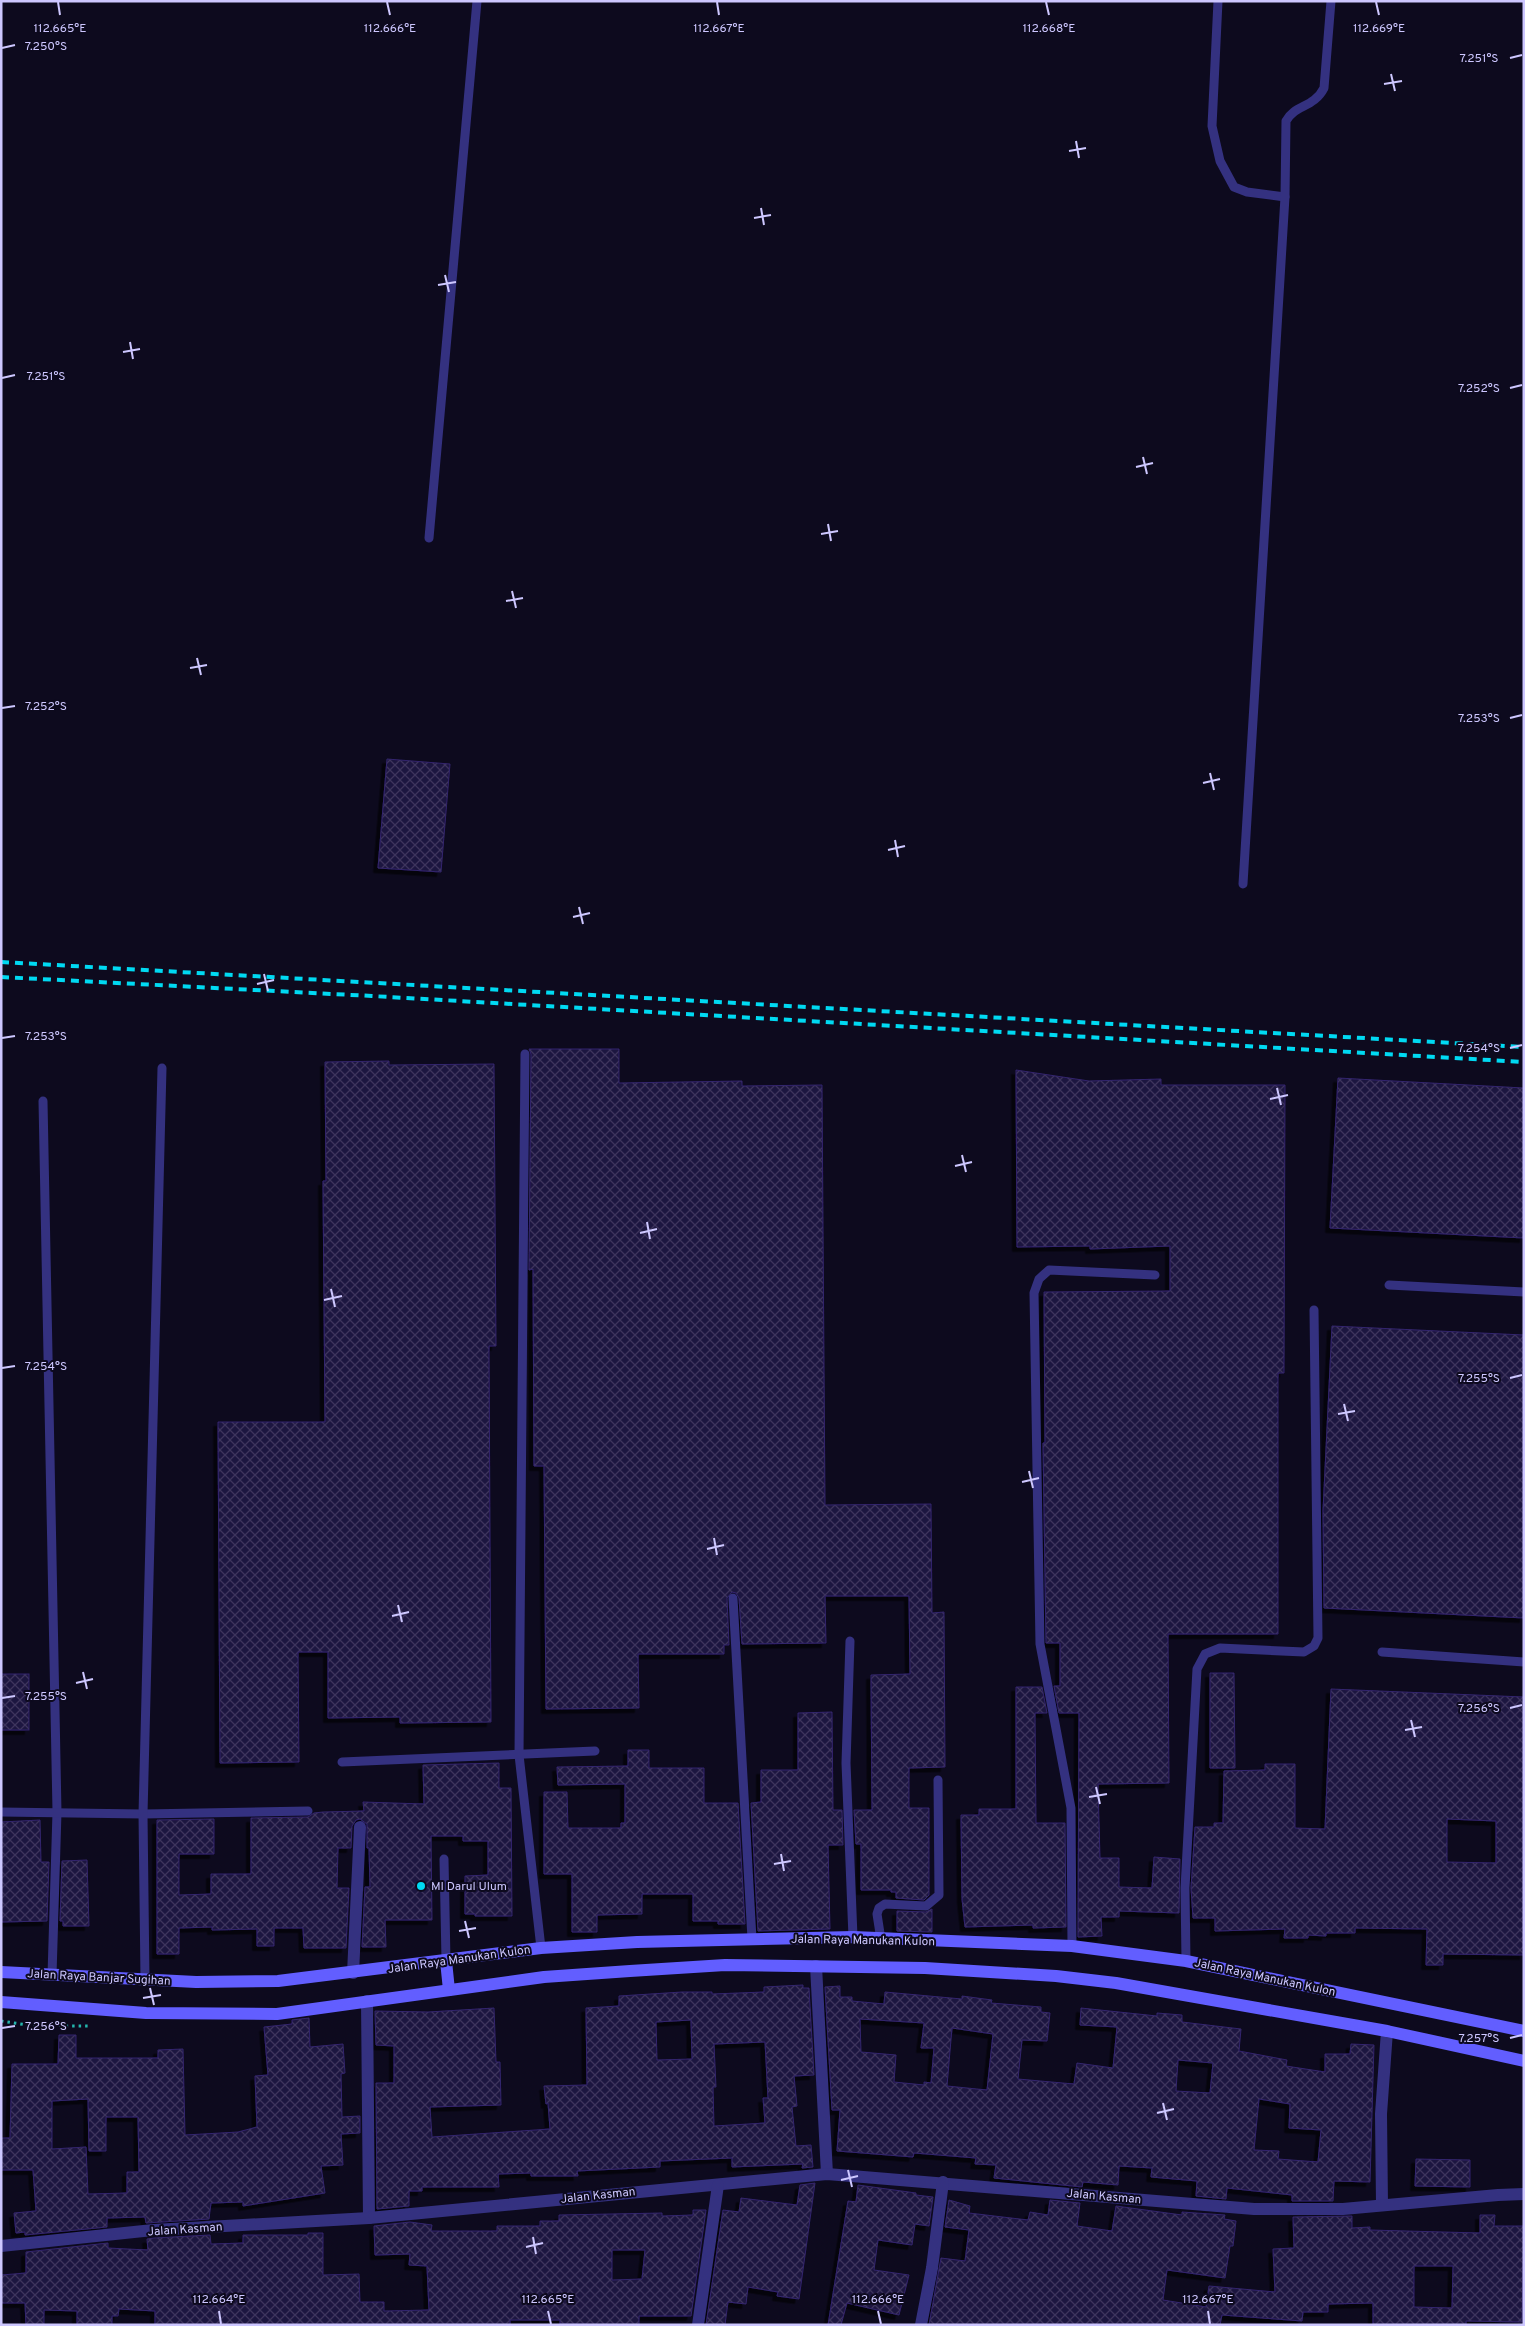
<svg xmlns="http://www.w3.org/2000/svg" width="1525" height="2326" font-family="Overpass,sans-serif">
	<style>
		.building { fill: url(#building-cross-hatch); stroke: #33256e; fill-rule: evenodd; filter: url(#shadow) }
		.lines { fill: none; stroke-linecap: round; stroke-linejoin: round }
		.path { stroke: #24b6ad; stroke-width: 3; stroke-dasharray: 2.5 4; stroke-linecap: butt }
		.service { stroke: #343180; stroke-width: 9 }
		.minor { stroke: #343180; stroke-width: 12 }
		.secondary { stroke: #625eff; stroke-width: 12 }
		.rail { stroke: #00d9f2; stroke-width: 4; stroke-dasharray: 8 6; stroke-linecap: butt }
		.ticks { fill: none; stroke: #cdc7ff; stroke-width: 2 }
		.poi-dot { fill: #00d9f2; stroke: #0d0a1e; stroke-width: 2 }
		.labels { text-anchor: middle; stroke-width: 4; stroke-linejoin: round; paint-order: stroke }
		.poi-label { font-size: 12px; fill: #cdc7ff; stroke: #0d0a1e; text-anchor: start }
		.street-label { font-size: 12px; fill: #cdc7ff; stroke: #0d0a1e }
		.ticks-label { font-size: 12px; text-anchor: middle; fill: #cdc7ff; stroke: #0d0a1e; stroke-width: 4; stroke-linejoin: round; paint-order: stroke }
	</style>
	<defs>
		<pattern id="building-cross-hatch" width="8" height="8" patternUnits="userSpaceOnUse" patternTransform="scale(1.25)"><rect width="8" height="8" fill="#1e1540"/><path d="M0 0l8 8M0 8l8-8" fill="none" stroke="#3e365d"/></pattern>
		<filter id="shadow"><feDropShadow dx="-4.5" dy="4.5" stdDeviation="0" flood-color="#0009"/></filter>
	</defs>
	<rect width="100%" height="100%" fill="#0d0a1e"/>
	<g class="building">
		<path d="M387,759l63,5 -9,108 -63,-4z"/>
		<path d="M529,1049h90v34l123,-2v5l80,-1 3,420 106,-1 1,109 12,-1 1,155 -36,1v40h20v87l-5,5 -28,-2v-6h-5v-2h-30v-46h-5l-2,-34h18l-1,-135 39,-1 -1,-78h-84l1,47 -84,1 -3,-46 -3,-5 -4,-1 -5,6 2,47h-5v9h-86l1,54 -93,1 -2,-243h-10l-1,-197 -4,1 2,-216z"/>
		<path d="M389,1061v4l105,-1 2,282h-7l2,376 -91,1v-6l-72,1v-66h-30l1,110 -79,1 -2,-341h107l-2,-241h3l-1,-119z"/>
		<path d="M1016,1070l73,11 72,-2v6h124l-1,288h-6v261h-110l1,149 -71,1 2,74h19v29l33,1 2,-31 26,2 -1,54 -60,-2v6h-18l1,19 -24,1 1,-224h-20l-5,-27h6v-43h-14l-3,-200h2l-1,-151 126,-1v-45l-80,3v-3l-73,1z"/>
		<path d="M1338,1078l186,10v150l-194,-10z"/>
		<path d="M1332,1326l192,9v283l-200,-10 -1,-97z"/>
		<path d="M1210,1673h24l1,95h-25z"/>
		<rect x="1" y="1674" width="28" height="56"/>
		<path d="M1016,1687h26l5,26h-12l1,110h29l1,104 -33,1v-3l-68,2 -3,-28 -1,-84h18v-6h37z"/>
		<path d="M1331,1689l193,8v258l-81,-1v11h-17l1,-36 -72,-1v5h-29v3l-18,-1v3h-24l1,-9 -70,2v-13h-22l-2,-30 4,-61h19v-4h9l1,-52 41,-1v-6h30v64l30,1zM1447,1819l49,2v42l-49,-1z"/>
		<path d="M832,1712l1,98h9l1,35h-15l2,84 -72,2 -7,-128 10,-1v-32h37v-57z"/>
		<path d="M628,1750h21v18h55v35h34l7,121h-27v-3h-25v-27h-51v20l-45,1v17h-25v-58h-28v-82h23l1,36h53v-5h4v-39l-67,1 -1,-18 71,-1z"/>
		<path d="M499,1763v25h12l1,128h-37v-2h-10v-38l23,-1v-34h-25v-5h-32l1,84h-47l1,27h-24l3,-60h5l-1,-39h-2v-24l-7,-5 -4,1 -4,6 -1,22h-13l-1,40h12l-3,60h-42l-1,-20h-29v18h-17v-17l-45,1v-3l-33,1v26h-22v-134l57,-1v35h-35v41l32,-1v-20h40v-56l57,-1 6,-4 9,-1 41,-1 -1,-9 61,2 -1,-39z"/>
		<path d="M40,1820l1,42h8l-2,59 -46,1v-100z"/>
		<path d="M87,1860l2,66h-26v-5h-3l2,-60z"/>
		<path d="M932,1909v23l-35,-1v-20l29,1z"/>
		<path d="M803,1985v3h6l5,87 -20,1 3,30 -5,1 4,39 15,-1 2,22 -11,1 1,-4 -71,3v-9l-72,3v6l-83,4 1,5h-47v-3l-33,1 1,13h-77v4h-13v15l-32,3 -1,-126h18v-37l-18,-1 -1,-34 53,1 66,-4 2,54h4l1,43 -71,2 2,30 118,-8 -2,-26 -2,1 -2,-18 43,-1 -1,-77 33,-2v-10l63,-4h30v2l52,-2v-5zM691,2020l1,39 -35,1 -1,-38zM765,2042l3,56h-5l2,25 -51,3 -1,-39h3l-2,-43z"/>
		<path d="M840,1986v11h12v4l32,3 1,-12 77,7v-3l30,4 -1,3 50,4v5l9,1 -3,28 -25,-1 -4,39 56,5 3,-21 36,5 4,-41 -37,-2 1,-17 76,8v-3l25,2v7l59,7 -2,22 48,9 -1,6 39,6v-18h25l1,-10 23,1 -4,137 -36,-1 -1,20h-41v-6l-65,-7 -1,11 -30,-3 1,-15 -46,-4 1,-9 -33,-2 -1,19 -35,-3 -1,5 -88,-9 2,-13 -21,-1 1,-6 -62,-5 -1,4 -76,-6 3,-41h-8l-7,-123zM860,2019l64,4 -3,25h13l-3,35 -7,-1v3l-30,-3 2,-27 -35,-3zM952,2028l41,6 -6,56 -40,-4zM1178,2060l35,3 -3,30 -34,-2zM1259,2099l31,5 -1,24 32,2 -3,32 -40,-3 1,-8 -25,-1z"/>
		<path d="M309,2018l1,29 33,-3 2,29 -4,1 1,43 18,-1v17l-19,1 2,31 -22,1 4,27 -82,13v-4l-32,1 -2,16 -63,4 -1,-6 -38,1v9l-82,8v-3l-9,1 -2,-20 22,-2 -3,-41h-32v-32h9l2,-74h46l1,-29h17v23h82v-8l25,-1 2,86 53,-3 19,-5 -2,-51 13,-1 -4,-48 28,-3v-4zM88,2099l1,52h17v-34h32l1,55h-12v21l-39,1 -2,-47 -34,2v-48z"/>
		<path d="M1416,2159l54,1v27l-55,-1z"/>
		<path d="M815,2183l-16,116 -22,-3 1,-4 -30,-5 -2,17 -18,-2 -3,23h-19l17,-115 16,2 2,-14 56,7 3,-20z"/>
		<path d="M858,2185l58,8v2l17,2 -4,29 -14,-2 -3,21 -34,-5 -4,30 35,5 -10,40 -52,-12 -6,22h-13l20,-124 8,1z"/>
		<path d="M949,2200l21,6 -1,7 59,7 2,-8 18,3 2,-15 30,3 -3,23 35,5 4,-25 66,9v-3l43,3 -1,4 12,2 -3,25h-3l-5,32 -58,-8 -4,30 43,7 3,-21 66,6 -2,-43 21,-1 -1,-31 59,-1v12l18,-1v3l110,3v-18h15l-1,11h30l-2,96 -56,-1v4h-93v-22l-45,1v8h-25l-1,9 -80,-6 -2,10h-291l12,-67 24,3 4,-31 -24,-3zM1414,2266h39l-1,42 -38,-1z"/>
		<path d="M693,2210h13l-15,106h-52v9l-79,-1v-4h-50v5h-355v-14l-36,-2 -1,7h-6v9h-35v-14l-33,-1v15h-18l-1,-22h-24v-28l25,-2v-21l82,-9v5l40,2 -1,-11 7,-1 56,-3 1,9 32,-1v-8h65v-2h15v42l36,-1 1,28h24v9l45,-1 -2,-44 -18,-1 1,-11 -35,1 -1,-29 36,-4 22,3 -1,6h66v-5h43v-5h19v-6l103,-2v3l31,-1zM612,2250h33l-3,29 -30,1z"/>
	</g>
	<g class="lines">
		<path class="path" d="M1,2021l33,5h54"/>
		<g class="service">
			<path d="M1218,1l-6,125 8,35 14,26 13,5 38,5"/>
			<path d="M429,538l48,-537"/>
			<path d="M1243,884l42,-687 1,-76c8,-16 28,-13 38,-33l7,-87"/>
			<path d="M525,1054l-6,701 22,193"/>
			<path d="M43,1101l14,711 -5,163"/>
			<path d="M1389,1285l135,7"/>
			<path d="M733,1598l19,341"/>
			<path d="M850,1641l-4,122 7,174"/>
			<path d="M1382,1652l142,10"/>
			<path d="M342,1762l253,-11"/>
			<path d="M1,1812l142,2 165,-3"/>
			<path d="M444,1859l2,102"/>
			<path d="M881,1940l-4,-26 2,-6 6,-4 41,2 13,-11 -1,-115"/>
			<path d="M1072,1946l-1,-138 -31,-164 -6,-351 5,-14 10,-9 106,5"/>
			<path d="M1186,1961l-1,-73 12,-219 8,-15 15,-6 84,4 10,-6 4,-8 -4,-328"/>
			<path d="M145,1980l-2,-166 19,-746"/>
		</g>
		<g class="minor">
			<path d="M816,1966l11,208"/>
			<path d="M353,1973l7,-146"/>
			<path d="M367,2001l2,217"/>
			<path d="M1382,2205l-1,-91 6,-83"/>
			<path d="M1,2246l152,-16 216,-12 458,-44 427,35h89l155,-14 26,-1"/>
			<path d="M698,2325l20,-140"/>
			<path d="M921,2325l11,-57 11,-86"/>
		</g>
		<g class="secondary">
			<path d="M446,1961l3,29"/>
			<path d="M1,1972l195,10 82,-1 263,-33 96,-6 216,-5 219,9 114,15 338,70"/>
			<path d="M1,2002l145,11 131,1 267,-37 86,-6 95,-6 200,3 131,8 60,7 271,48 137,30"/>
		</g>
		<g class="rail">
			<path d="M1,962l1523,85"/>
			<path d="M1,977l371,19 1152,66"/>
		</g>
	</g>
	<path class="ticks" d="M58,2l2,13M387,2l3,13M717,2l2,13M1046,2l3,13M1376,2l3,13M2,48l13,-3M1510,58l12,-3M1391,74l4,17M1384,84l18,-3M1076,141l3,17M1069,151l17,-3M761,208l3,17M754,218l17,-3M445,275l4,17M438,285l18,-3M130,342l3,17M123,352l17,-3M2,378l13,-3M1510,388l12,-3M1143,457l4,17M1136,467l17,-4M828,524l3,17M821,534l17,-3M512,591l4,17M506,601l17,-3M197,658l4,17M190,668l17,-3M2,708l13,-2M1510,718l12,-3M1210,773l4,17M1203,783l17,-4M895,840l3,17M888,850l17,-4M579,907l4,17M573,917l17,-4M264,974l4,17M257,984l17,-4M2,1038l13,-2M1510,1048l12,-3M1277,1088l4,17M1270,1099l18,-4M962,1155l4,17M955,1166l17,-4M647,1222l3,17M640,1233l17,-4M331,1289l4,18M324,1300l18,-4M2,1368l13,-2M1510,1378l12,-3M1344,1404l4,17M1338,1414l17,-3M1029,1471l4,17M1022,1482l17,-4M714,1538l3,17M707,1549l17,-4M398,1605l4,17M392,1616l17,-4M83,1672l4,17M76,1683l17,-4M2,1698l13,-2M1510,1708l12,-3M1411,1720l4,17M1405,1730l17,-3M1096,1787l4,17M1089,1797l18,-3M781,1854l3,17M774,1864l17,-3M465,1921l4,17M459,1931l17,-3M150,1988l4,17M143,1998l18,-3M2,2028l13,-2M1510,2038l12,-3M1163,2103l4,17M1157,2113l17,-4M848,2170l4,17M841,2180l17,-4M533,2237l3,17M526,2247l17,-4M219,2311l2,13M548,2311l3,13M878,2311l3,13M1208,2311l2,13"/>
	<circle class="poi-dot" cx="421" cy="1886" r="5"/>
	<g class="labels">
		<g class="poi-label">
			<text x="431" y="1890">MI Darul Ulum</text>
		</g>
		<g class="street-label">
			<text transform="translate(863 1940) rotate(1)" y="4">Jalan Raya Manukan Kulon</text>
			<text transform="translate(459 1959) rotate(-8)" y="4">Jalan Raya Manukan Kulon</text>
			<text transform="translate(99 1977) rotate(3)" y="4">Jalan Raya Banjar Sugihan</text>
			<text transform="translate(1265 1977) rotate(12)" y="4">Jalan Raya Manukan Kulon</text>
			<text transform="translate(598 2195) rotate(-6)" y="4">Jalan Kasman</text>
			<text transform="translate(1104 2196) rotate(5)" y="4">Jalan Kasman</text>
			<text transform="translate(185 2229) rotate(-4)" y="4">Jalan Kasman</text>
		</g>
	</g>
	<g class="ticks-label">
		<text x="60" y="32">112.665°E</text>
		<text x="390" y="32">112.666°E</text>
		<text x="719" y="32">112.667°E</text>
		<text x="1049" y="32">112.668°E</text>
		<text x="1379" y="32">112.669°E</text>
		<text x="46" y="50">7.250°S</text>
		<text x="1479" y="62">7.251°S</text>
		<text x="46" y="380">7.251°S</text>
		<text x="1479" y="392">7.252°S</text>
		<text x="46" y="710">7.252°S</text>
		<text x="1479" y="722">7.253°S</text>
		<text x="46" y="1040">7.253°S</text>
		<text x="1479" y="1052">7.254°S</text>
		<text x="46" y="1370">7.254°S</text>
		<text x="1479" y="1382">7.255°S</text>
		<text x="46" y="1700">7.255°S</text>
		<text x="1479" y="1712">7.256°S</text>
		<text x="46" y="2030">7.256°S</text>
		<text x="1479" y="2042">7.257°S</text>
		<text x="219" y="2303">112.664°E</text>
		<text x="548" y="2303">112.665°E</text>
		<text x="878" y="2303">112.666°E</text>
		<text x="1208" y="2303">112.667°E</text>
	</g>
	<rect width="1525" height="2326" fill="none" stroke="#cdc7ff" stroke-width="5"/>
</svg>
